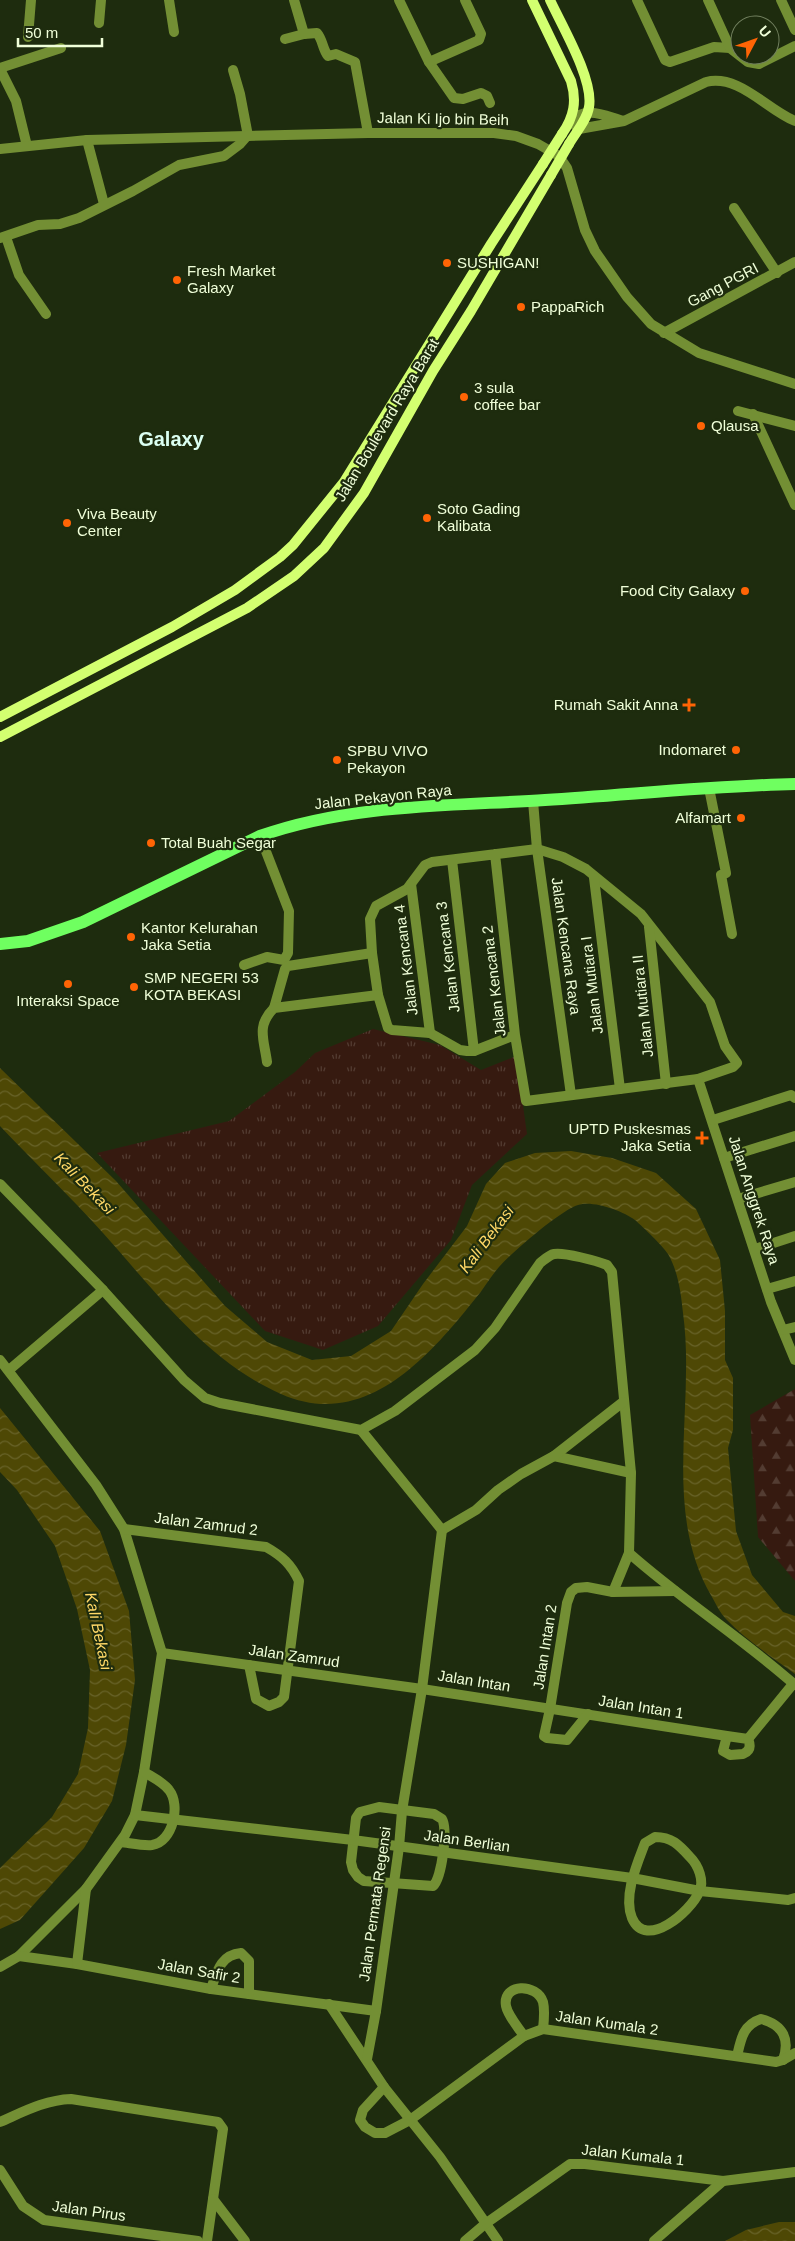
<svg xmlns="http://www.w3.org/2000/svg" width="795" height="2241" font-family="Helvetica,sans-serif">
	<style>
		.grass { fill: url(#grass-tufts) }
		.forest { fill: url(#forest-firs) }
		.water { fill: url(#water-waves) }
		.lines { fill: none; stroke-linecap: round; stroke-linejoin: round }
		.minor { stroke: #738f34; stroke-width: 10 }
		.tertiary { stroke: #738f34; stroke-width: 10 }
		.secondary { stroke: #d3ff70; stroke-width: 10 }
		.primary { stroke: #6fff60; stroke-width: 12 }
		.secondary-bridge { stroke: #d3ff70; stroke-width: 10 }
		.poi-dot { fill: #ff6405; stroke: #1e2c0e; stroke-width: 2 }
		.labels { text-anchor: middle; stroke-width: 4.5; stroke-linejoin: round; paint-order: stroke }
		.street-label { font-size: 15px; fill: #f0ffd9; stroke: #1e2c0e }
		.poi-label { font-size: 15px; fill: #f0ffd9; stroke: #1e2c0e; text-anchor: start }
		.water-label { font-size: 16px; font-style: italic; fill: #ffd867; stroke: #1e2c0e }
		.district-label { font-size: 20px; font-weight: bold; fill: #dbfff2; stroke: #1e2c0e }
	</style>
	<defs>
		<pattern id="grass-tufts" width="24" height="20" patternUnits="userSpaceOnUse" patternTransform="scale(1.25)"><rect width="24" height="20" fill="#361a10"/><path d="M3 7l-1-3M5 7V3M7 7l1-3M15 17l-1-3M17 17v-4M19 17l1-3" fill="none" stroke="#533c32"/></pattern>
		<pattern id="forest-firs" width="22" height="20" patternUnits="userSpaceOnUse" patternTransform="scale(1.25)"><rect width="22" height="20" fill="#361a10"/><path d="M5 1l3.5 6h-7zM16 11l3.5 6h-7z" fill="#533c32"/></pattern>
		<pattern id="water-waves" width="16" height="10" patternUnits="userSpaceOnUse" patternTransform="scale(1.25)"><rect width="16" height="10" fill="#4e4805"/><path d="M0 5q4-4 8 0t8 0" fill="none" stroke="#686329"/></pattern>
	</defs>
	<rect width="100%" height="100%" fill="#1e2c0e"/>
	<path class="grass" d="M373,1029l67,16 41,25 35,-14 11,78 -55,51 -21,55 -73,86 -55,24 -58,-19 -168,-178 132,-32 66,-49 20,-19z"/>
	<path class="forest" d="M795,1389v192l-37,-44 -8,-122z"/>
	<g class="water">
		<path d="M0,1068l116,113 109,125 42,36 45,18 39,-4 40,-25 32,-47 44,-58 19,-42 19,-21 30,-10 36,-2 41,7 44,15 40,36 24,51 5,51v49l8,18v52l-5,18 8,83 16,44 31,37 12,4v58c-23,-17 -49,-34 -69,-55 -6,-6 -10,-15 -14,-22 -51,-86 -16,-191 -29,-284 -2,-20 -5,-42 -15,-59 -6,-9 -24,-26 -33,-34 -12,-9 -42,-20 -57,-15 -17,5 -67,48 -79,62 -9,10 -15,22 -24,32 -47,59 -111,132 -194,95 -75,-33 -125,-102 -178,-161 -33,-37 -69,-71 -103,-107z"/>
		<path d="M0,1408l100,123 29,80 6,69 -9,65 -14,56 -28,47 -64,72 -20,9v-61l52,-51 26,-43 10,-46 2,-58 -13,-61 -22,-63 -38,-56 -17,-18z"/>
		<path d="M779,2222h16v19h-70l21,-11z"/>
	</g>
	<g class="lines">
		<g class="minor">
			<path d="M169,0l5,32"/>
			<path d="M294,0l10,34"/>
			<path d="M399,0l30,62 25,36 9,1 18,-6 6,3 3,7"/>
			<path d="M637,0l28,60 5,2 44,-15 16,1 18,14 11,2 36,-18"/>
			<path d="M708,0l22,48"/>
			<path d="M781,0l14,30"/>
			<path d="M99,23l2,-23"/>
			<path d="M28,37l3,-37"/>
			<path d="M285,39l19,-5 13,-1c6,7 5,15 11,23l8,-2 19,8 13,71"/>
			<path d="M429,62l50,-22 2,-6 -16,-34"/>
			<path d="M0,68l61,-20"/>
			<path d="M0,69l16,32 11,45"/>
			<path d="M233,70l7,24 8,42"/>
			<path d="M624,121c-19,-5 -37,-16 -54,0l9,8 45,-8 82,-39c33,-8 60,27 89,39"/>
			<path d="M87,140l17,64"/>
			<path d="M734,208l43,65"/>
			<path d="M6,237l13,38 27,39"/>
			<path d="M0,238l38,-13 22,-1 19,-6 54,-27 46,-26 45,-9 16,-12 7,-8"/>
			<path d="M664,333l131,-71"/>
			<path d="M738,411l57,15"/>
			<path d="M753,414l42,91"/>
			<path d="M709,788l17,85 -5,2 11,59"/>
			<path d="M533,801l4,48 34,246"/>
			<path d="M495,854l20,181 11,66 172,-22 35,-12 4,-4 -12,-17 -15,-44 -69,-88 -55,-45 -23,-12 -26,-8 -105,13 -7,3 -18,24 -31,17 -6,13 2,34 6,42 10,33 4,2 38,3 30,17 7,1h7l41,-16"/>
			<path d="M452,860l22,191"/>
			<path d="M594,878l26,211"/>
			<path d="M411,884l19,149"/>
			<path d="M649,927l17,157"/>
			<path d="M244,965l23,-8 17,3 4,-7 1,-42 -29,-75"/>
			<path d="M274,1008l11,-39 3,-3 84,-13"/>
			<path d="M267,1062c-3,-23 -11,-36 7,-54l104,-13"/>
			<path d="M698,1079l73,223 24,58"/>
			<path d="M713,1120l78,-25 4,3"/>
			<path d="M724,1158l71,-22"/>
			<path d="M0,1184l103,106 81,90 21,18 15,5 141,27 34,-19 80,-61 20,-22 45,-65c4,-3 9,-8 14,-9 10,-2 43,7 53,11l5,7 19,201 -2,80 -16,39"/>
			<path d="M738,1199l57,-17"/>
			<path d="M755,1249l40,-13"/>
			<path d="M767,1289l28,-8"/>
			<path d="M783,1330l12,-3"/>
			<path d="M0,1360l96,125 28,44 38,124 -18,119 -9,43 -10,20 -39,54 -67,67 -19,11"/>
			<path d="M9,1370l94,-80"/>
			<path d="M361,1430l81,100"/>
			<path d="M554,1456l77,17"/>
			<path d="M124,1529l142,18c16,9 25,17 33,34l-15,116 -5,5 -10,4 -13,-7 -7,-34"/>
			<path d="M442,1530l34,-20 22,-20 23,-16 33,-18 69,-54"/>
			<path d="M629,1553c53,47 113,85 166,132"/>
			<path d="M162,1653l260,36 305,47 21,3c3,7 2,12 -5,15l-13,1 -7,-4 4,-15"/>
			<path d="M588,1714l-21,26 -20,-2 -3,-2 6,-27 17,-106 4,-11 5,-4 11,-1 26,5 62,-1"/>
			<path d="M748,1739l45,-55"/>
			<path d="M379,1807l55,7 8,5c6,10 0,59 -9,67l-69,-5 -6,-4 -5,-7 -2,-8 5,-44 4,-6z"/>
			<path d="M135,1815l218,25 279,38 68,13 88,9 7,-2"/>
			<path d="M655,1837c17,0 24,8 35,20 8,8 15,24 9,35 -8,19 -53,59 -67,26 -9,-22 5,-54 13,-75z"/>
			<path d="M121,1842c9,1 22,4 31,3 21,-3 29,-40 17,-55 -6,-8 -17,-13 -25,-18"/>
			<path d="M19,1956l58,8 134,25 165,22"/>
			<path d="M77,1964l9,-75"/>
			<path d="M211,1989c6,-17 9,-34 30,-36l8,8v33"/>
			<path d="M329,2004l55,83 56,70 58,84"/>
			<path d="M524,2036c-6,-9 -16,-20 -18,-30 -4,-23 31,-23 37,-4 2,8 1,18 0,27"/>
			<path d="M737,2056c4,-17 6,-31 24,-37 23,6 29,21 22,41"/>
			<path d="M367,2059l9,-48 23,-164 3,-36 20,-122 20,-159"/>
			<path d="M384,2087l-21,23 -3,10 5,7 10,6h10l25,-13 114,-84 19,-7 233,33 7,-2 12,-7"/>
			<path d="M0,2122c23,-10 45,-22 71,-23l147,23 5,7 -16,112"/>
			<path d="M0,2170l23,36 21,14 154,21"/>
			<path d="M213,2199l32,42"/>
			<path d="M465,2241l20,-17 85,-60h15l138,17 72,-9"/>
			<path d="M654,2241l69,-60"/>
		</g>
		<path class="tertiary" d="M0,149l87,-9 281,-7h126l22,3 22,8 21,12 8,12 18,62 10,21 32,46 24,27 48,29 96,31"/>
		<g class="secondary">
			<path d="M532,0l39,81c6,20 3,36 -9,53"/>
			<path d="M550,0c12,26 44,80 39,107 -2,13 -13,25 -20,37"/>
			<path d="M0,717l172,-90 63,-37 45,-33 13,-12 51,-63 147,-238 52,-80"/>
			<path d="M0,737l247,-129 47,-32 30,-28 40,-55 69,-122 38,-60 80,-136"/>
		</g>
		<path class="primary" d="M0,944l28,-3 55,-19 177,-86c90,-32 190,-30 285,-36 83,-5 166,-14 250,-16"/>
		<g class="secondary-bridge">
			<path d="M543,164l19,-30"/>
			<path d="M551,175l18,-31"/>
		</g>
	</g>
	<g class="poi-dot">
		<circle cx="447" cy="263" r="5"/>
		<circle cx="177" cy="280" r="5"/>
		<circle cx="521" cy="307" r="5"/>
		<circle cx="464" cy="397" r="5"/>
		<circle cx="701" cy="426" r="5"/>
		<circle cx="427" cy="518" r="5"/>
		<circle cx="67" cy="523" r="5"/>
		<circle cx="745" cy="591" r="5"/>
		<path d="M686.5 697.5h5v5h5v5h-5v5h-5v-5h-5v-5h5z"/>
		<circle cx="736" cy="750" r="5"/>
		<circle cx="337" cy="760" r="5"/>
		<circle cx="741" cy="818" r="5"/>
		<circle cx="151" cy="843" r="5"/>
		<circle cx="131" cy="937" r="5"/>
		<circle cx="68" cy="984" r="5"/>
		<circle cx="134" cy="987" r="5"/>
		<path d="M699.5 1130.5h5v5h5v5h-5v5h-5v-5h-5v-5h5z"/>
	</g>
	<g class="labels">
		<g class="street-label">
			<text transform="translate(443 119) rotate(1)" y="5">Jalan Ki Ijo bin Beih</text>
			<text transform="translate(723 285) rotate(-28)" y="5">Gang PGRI</text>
			<text transform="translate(387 420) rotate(-59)" y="5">Jalan Boulevard Raya Barat</text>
			<text transform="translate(383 797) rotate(-6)" y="5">Jalan Pekayon Raya</text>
			<text transform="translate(566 946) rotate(82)" y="5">Jalan Kencana Raya</text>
			<text transform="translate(448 957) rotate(-97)" y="5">Jalan Kencana 3</text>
			<text transform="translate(406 960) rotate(-97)" y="5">Jalan Kencana 4</text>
			<text transform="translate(494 981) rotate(-97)" y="5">Jalan Kencana 2</text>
			<text transform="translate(592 985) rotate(-97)" y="5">Jalan Mutiara I</text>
			<text transform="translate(643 1006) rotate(-96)" y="5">Jalan Mutiara II</text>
			<text transform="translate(754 1200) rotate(72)" y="5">Jalan Anggrek Raya</text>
			<text transform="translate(206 1524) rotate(7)" y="5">Jalan Zamrud 2</text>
			<text transform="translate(545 1647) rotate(-81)" y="5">Jalan Intan 2</text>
			<text transform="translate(294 1656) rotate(8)" y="5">Jalan Zamrud</text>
			<text transform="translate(474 1681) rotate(9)" y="5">Jalan Intan</text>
			<text transform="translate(641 1707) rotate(9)" y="5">Jalan Intan 1</text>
			<text transform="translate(467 1841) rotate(8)" y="5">Jalan Berlian</text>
			<text transform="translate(375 1904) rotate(-82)" y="5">Jalan Permata Regensi</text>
			<text transform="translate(199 1971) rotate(10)" y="5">Jalan Safir 2</text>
			<text transform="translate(607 2023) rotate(8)" y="5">Jalan Kumala 2</text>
			<text transform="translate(633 2155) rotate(6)" y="5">Jalan Kumala 1</text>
			<text transform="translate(89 2211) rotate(8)" y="5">Jalan Pirus</text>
		</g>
		<g class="poi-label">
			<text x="457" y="268">SUSHIGAN!</text>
			<text x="187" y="276">Fresh Market<tspan x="187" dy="17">Galaxy</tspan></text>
			<text x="531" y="312">PappaRich</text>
			<text x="474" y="393">3 sula<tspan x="474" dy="17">coffee bar</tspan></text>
			<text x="711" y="431">Qlausa</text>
			<text x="437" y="514">Soto Gading<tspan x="437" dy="17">Kalibata</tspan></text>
			<text x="77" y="519">Viva Beauty<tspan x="77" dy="17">Center</tspan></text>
			<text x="735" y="596" text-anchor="end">Food City Galaxy</text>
			<text x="678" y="710" text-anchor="end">Rumah Sakit Anna</text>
			<text x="726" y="755" text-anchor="end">Indomaret</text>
			<text x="347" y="756">SPBU VIVO<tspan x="347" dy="17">Pekayon</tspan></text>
			<text x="731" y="823" text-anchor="end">Alfamart</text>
			<text x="161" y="848">Total Buah Segar</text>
			<text x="141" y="933">Kantor Kelurahan<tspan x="141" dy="17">Jaka Setia</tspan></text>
			<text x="144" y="983">SMP NEGERI 53<tspan x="144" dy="17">KOTA BEKASI</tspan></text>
			<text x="68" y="1006" text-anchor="middle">Interaksi Space</text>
			<text x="691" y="1134" text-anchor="end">UPTD Puskesmas<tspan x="691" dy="17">Jaka Setia</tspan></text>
		</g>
		<g class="water-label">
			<text transform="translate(85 1183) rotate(46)" y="6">Kali Bekasi</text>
			<text transform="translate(486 1239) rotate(-53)" y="6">Kali Bekasi</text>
			<text transform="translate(99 1631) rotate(78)" y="6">Kali Bekasi</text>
		</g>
		<g class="district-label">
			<text x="171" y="446">Galaxy</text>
		</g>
	</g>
	<g transform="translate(755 40) rotate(49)"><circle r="24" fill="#1e2c0e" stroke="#72805f"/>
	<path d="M0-4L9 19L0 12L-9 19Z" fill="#ff6405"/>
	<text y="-8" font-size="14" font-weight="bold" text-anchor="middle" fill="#f0ffd9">U</text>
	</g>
	<path d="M18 38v8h84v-8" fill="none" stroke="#f0ffd9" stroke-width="2.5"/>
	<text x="25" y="38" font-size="15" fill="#f0ffd9" stroke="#1e2c0e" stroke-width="4" paint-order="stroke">50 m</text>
</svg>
